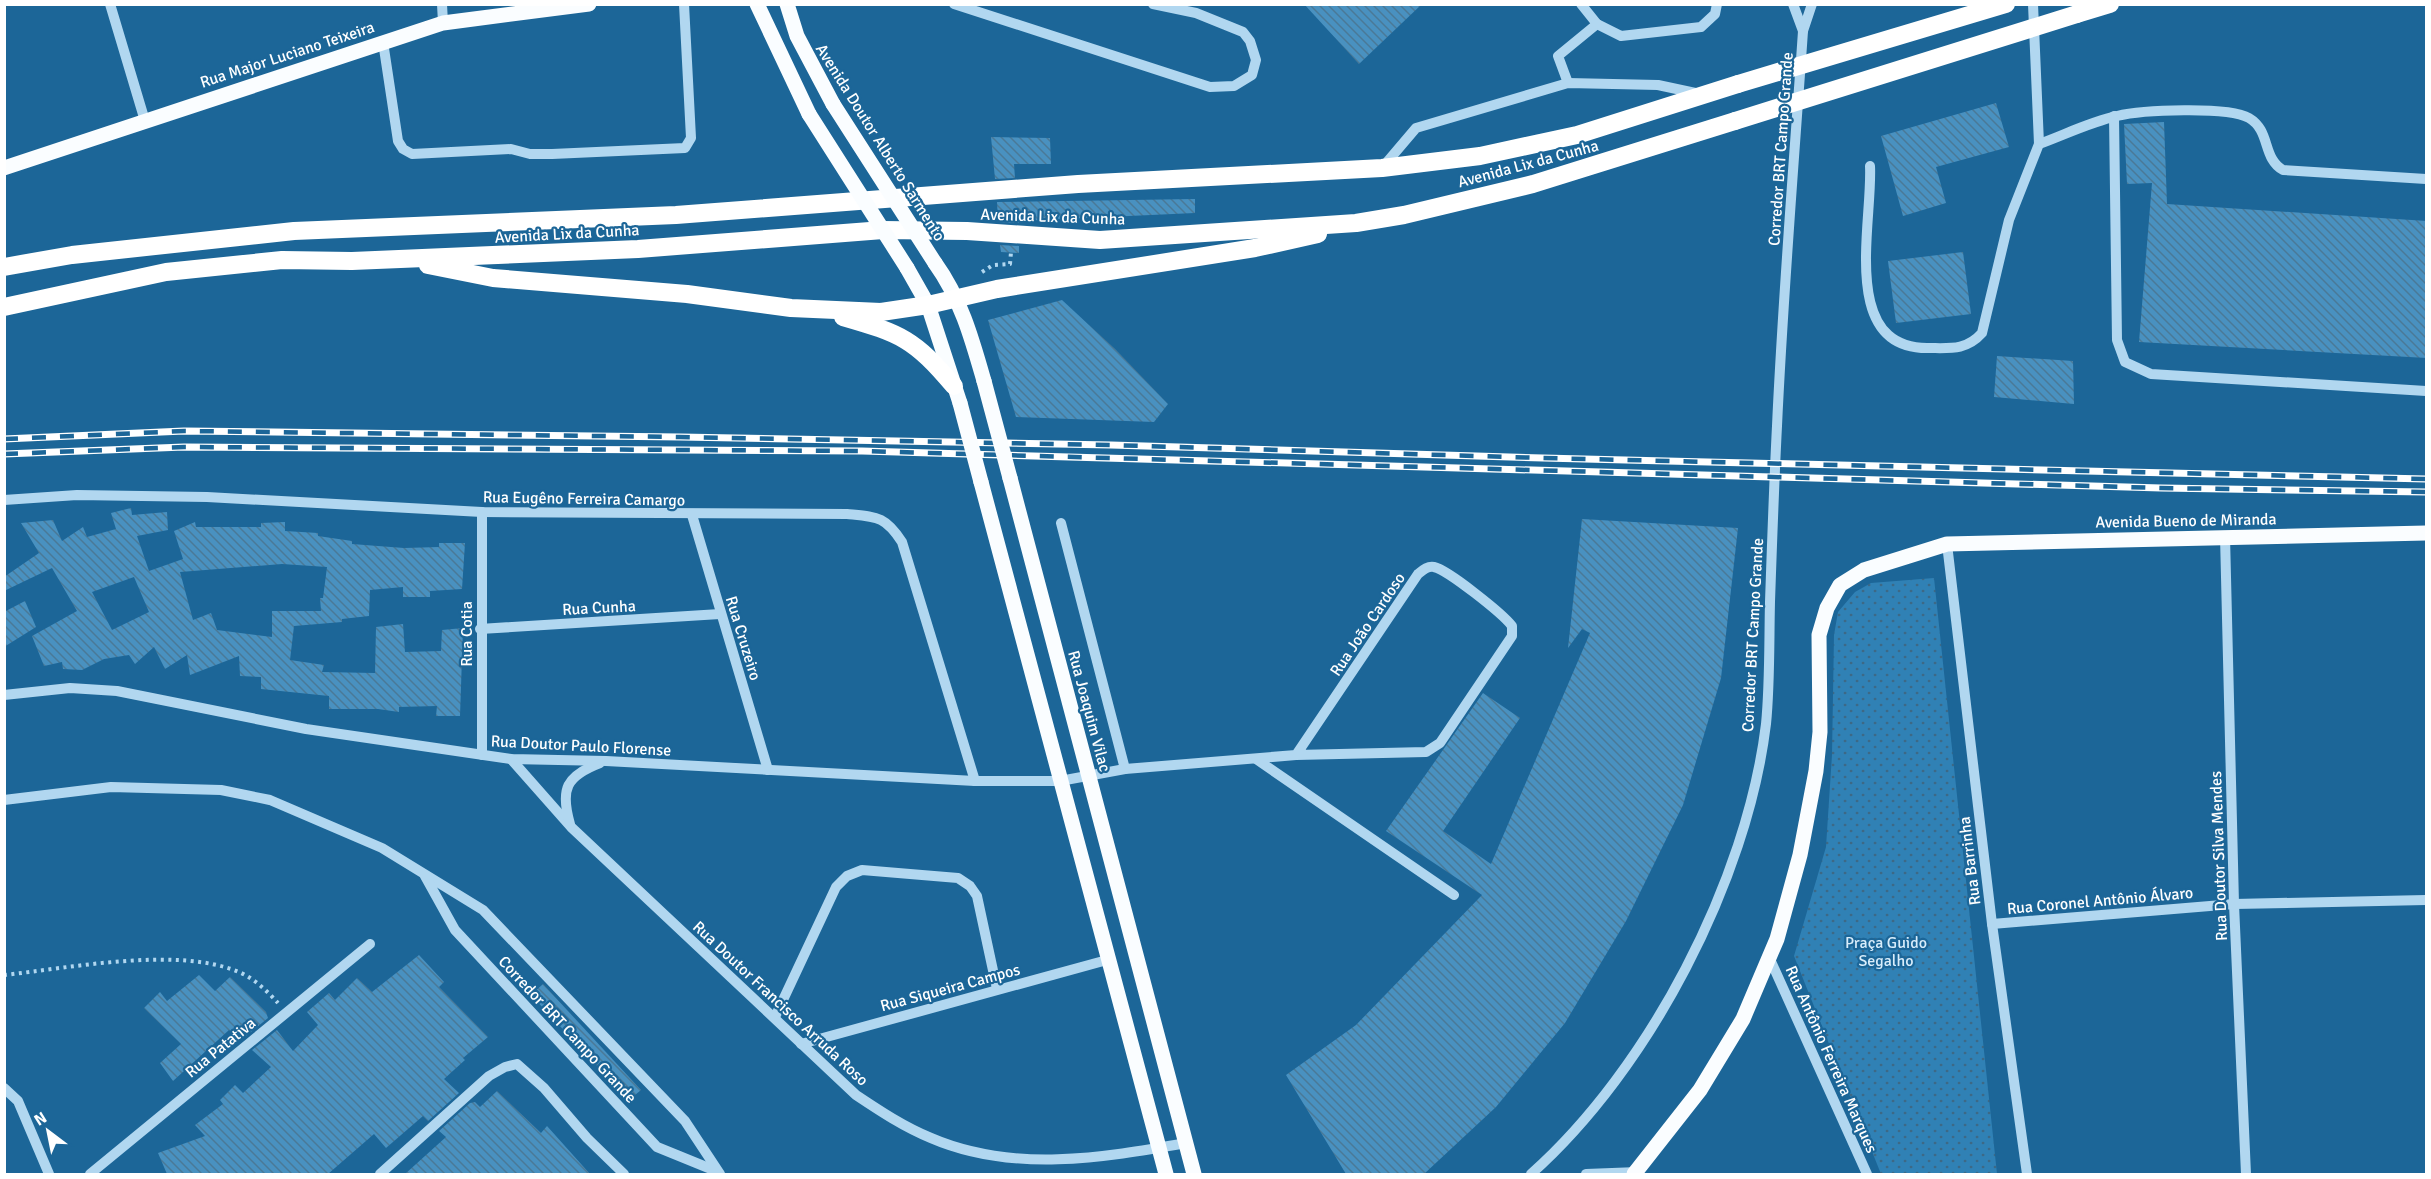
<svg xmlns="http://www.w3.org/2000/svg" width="2431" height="1179" font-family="Signika,sans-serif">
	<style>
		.park { fill: url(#park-dots) }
		.building { fill: url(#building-back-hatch); fill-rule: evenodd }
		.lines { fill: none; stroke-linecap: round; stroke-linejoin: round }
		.path { stroke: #b1d7f0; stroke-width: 4; stroke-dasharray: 3 4.5; stroke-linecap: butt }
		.minor { stroke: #b1d7f0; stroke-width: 10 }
		.major { stroke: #fafdff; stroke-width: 15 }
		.highway { stroke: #fff; stroke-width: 18 }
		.rail-casing { stroke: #fff; stroke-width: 7 }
		.rail { stroke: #1c6698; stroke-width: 4.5; stroke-dasharray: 14; stroke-linecap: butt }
		.major-bridge { stroke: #fafdff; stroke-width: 15 }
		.highway-bridge { stroke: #fff; stroke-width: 18 }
		.labels { text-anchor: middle; stroke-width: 4.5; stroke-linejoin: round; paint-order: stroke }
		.street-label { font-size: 16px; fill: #fff; stroke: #1c6698 }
		.park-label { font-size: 16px; fill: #d8edfb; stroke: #1c6698 }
	</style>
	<defs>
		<pattern id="park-dots" width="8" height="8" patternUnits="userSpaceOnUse" patternTransform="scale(1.5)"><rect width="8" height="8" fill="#3081b5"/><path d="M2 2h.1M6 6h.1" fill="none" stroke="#3d6986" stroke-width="1.8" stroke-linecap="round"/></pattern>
		<pattern id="building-back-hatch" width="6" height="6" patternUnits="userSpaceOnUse" patternTransform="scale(1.5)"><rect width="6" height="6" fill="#4991c0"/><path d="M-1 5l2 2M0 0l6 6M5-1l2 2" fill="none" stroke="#4a7997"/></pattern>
	</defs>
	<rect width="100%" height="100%" fill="#1c6698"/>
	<path class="park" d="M1934,578l63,596h-116l-87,-218 32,-109 6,-92 2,-120 4,-23 17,-20 16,-9z"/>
	<g class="building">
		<path d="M1304,4h118l-63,60z"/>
		<path d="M1996,103l13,44 -73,20 10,36 -43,13 -22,-80z"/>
		<path d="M2164,122l3,82 260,17v137l-288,-16 13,-159 -25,1 -3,-60z"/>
		<path d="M991,137l59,1 1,26h-37l1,14 -20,1z"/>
		<path d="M1195,199v14l-176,8v2l-21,-1 -1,-20z"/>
		<path d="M1000,245l19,1v7l-18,-1z"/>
		<path d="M1963,252l8,62 -75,9 -8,-62z"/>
		<path d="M1062,300l53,49 53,55 -14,18 -138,-5 -28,-97z"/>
		<path d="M1997,356l76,5 1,43 -80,-7z"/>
		<path d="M131,508l1,7 35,-3 1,18 -31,6 12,35 34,-12 -9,-28 21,-9 1,5h65v-4l24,-1v9l33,2v3l34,5v3l52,4 35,-1v-4h26l-3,46 -32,2v6h-27v-10l-33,3 -1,26 -27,3v3l-48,4 -4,34 34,5 -2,7 53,1 1,-46 27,-3 2,28 36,-1 1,-21 21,-2 -3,88h-24l1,-10 -38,1v5l-21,-3h-49v-13l-68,-7v-12l-21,-1 -1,-20 -49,19 -3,-20 -22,14 -11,-22 -19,17 -6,-9 -25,4 -22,11 -19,-1 -1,-7 -18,4 -12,-30 45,-25 -25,-43 -48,23v-14l35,-24 -18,-30 32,-3 9,21 21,-14 4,10 29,-8 -5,-16zM282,564l45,3 -4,31h-3l1,13h-49v26l-55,-7 -6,-17 -18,7 -13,-48zM134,577l15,35 -37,18 -20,-38z"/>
		<path d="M1582,519l156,9 -17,150 -38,127 -57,116 -61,102 -69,84 -72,67h-78l-60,-99 70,-50 126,-130 -96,-64 97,-138 37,25 -77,113 48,33 99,-231 -8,-4 -14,19z"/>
		<path d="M25,601l11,26 -32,20v-35z"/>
		<path d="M419,955l25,27 -5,5 49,50 -25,21 2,2 -21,19 15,14 -31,28 -5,-5 -37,32 -12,-14 -46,40h-161l-9,-21 47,-17 -10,-11 28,-21 -3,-4 15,-15 8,8 28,-26 -19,-17 25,-20 16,21 25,-26 -11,-13 22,-19 6,7 22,-22 15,14z"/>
		<path d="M199,975l16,16 15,-14 36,35 2,6 -27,22 -12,-10 -56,51 -13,-18 21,-19 -37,-36 16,-16 7,9z"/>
		<path d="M543,984l98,106 -12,10 -98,-105z"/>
		<path d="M497,1091l44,42 6,-7 43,48h-185l41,-37 -7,-6 31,-28 5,-1 5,5z"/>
	</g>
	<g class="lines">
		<g class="path">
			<path d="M982,272l11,-7 17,-1 1,-12"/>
			<path d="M4,975c67,-7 173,-29 235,-3 16,7 27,18 39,31"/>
		</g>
		<g class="minor">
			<path d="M110,4l35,117"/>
			<path d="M442,4l1,19"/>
			<path d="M954,4l256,83 24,-1 18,-11 4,-15 -6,-19 -7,-9 -47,-19 -43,-9"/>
			<path d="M1581,4l16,20 24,12 80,-9 14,-13 2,-10"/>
			<path d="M1793,4l10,27"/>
			<path d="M2033,4l6,140"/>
			<path d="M383,42l15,99 5,8 9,5 99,-5 19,5h22l133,-6 6,-10 -7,-134"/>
			<path d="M1568,83l-10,-27 39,-32"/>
			<path d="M2114,116l3,224 8,22 26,12 275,17"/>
			<path d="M1870,166c3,56 -31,182 57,182 22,0 39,3 55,-15l27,-113 30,-76c25,-9 51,-22 78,-28 24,-6 111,-10 132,2 22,13 13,40 34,52l143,9"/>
			<path d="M1382,168l34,-40 152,-45 90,2 42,9"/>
			<path d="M4,500l73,-5 130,2 275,15 365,2c30,3 38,2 55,28l73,239"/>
			<path d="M482,512v243"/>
			<path d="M692,515l76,255"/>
			<path d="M1061,523l64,246"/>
			<path d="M2225,536l9,368 12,270"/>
			<path d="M1947,544l45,380 35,250"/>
			<path d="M480,629l240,-15"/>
			<path d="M4,695l66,-7 47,3 189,38 205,30 95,2 369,20h85l65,-12 171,-14 130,-3 14,-9 72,-107v-10c-9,-12 -64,-56 -78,-59 -7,-1 -11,3 -16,7l-122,181"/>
			<path d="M511,759l60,68 285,268c24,16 48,32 75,43 81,35 172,20 255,5"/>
			<path d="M1256,759l198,136"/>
			<path d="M4,800l107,-13 110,3 49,10 112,48 101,62 202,211 35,53"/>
			<path d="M570,824c-10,-35 -4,-48 30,-61"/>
			<path d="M425,876l30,54 202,217 59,24"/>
			<path d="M1992,924l242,-20 192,-4"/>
			<path d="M1769,957l98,217"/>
			<path d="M775,1017l61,-130 11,-11 15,-6 96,8 12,8 7,10 20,93"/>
			<path d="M801,1044l306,-84"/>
			<path d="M4,1088l14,13 31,73"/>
			<path d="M90,1174l280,-230"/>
			<path d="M380,1174l109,-98 16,-9 12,-3 27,24 43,50 37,36"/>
			<path d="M1531,1174c118,-105 216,-293 235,-450 4,-40 3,-82 4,-122 2,-59 4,-118 7,-176 6,-132 17,-263 26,-395l9,-27"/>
			<path d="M1586,1174l52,-2"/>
		</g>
		<g class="major">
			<path d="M757,4l52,110"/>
			<path d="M787,4l10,32 36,68"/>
			<path d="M4,168l439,-145 146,-19"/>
			<path d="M935,263c26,36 37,76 49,118"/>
			<path d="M907,268l21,37 32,98"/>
			<path d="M1010,478l184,696"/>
			<path d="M981,482l185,692"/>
			<path d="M1634,1174l66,-84 43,-71 34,-80 23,-84 16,-84 4,-39 -1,-97 8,-27 13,-23 24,-15 83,-26 479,-11"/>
		</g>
		<g class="highway">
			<path d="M2077,14l33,-10"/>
			<path d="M428,265l65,13 194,16 104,14 90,4 47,-7 69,-16 258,-41 63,-14"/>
			<path d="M4,267l68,-12 222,-24 382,-16 402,-31 304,-16 98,-12 97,-21 161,-51"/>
			<path d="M4,307l162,-35 116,-12 70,1 286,-12 245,-19 84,1 133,9 256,-17 48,-8 129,-31 202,-63"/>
			<path d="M843,317c59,17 71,22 111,69"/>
		</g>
		<defs>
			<g id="rail">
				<path d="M4,439l180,-8 496,6 431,8 432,13 883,21"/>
				<path d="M4,454l180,-7 678,4 1299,37 265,4"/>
			</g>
		</defs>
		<use href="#rail" class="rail-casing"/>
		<use href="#rail" class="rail"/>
		<g class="major-bridge">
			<path d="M833,104l102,159"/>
			<path d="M809,114l98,154"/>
			<path d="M984,381l26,97"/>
			<path d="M960,403l21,79"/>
		</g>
		<g class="highway-bridge">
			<path d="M1738,84l268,-80"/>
			<path d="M1735,121l342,-107"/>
		</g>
	</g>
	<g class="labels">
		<g class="street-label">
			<text transform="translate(287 54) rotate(-18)" y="6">Rua Major Luciano Teixeira</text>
			<text transform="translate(881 142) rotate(58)" y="6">Avenida Doutor Alberto Sarmento</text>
			<text transform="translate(1780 149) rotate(-86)" y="6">Corredor BRT Campo Grande</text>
			<text transform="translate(1528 163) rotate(-15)" y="6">Avenida Lix da Cunha</text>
			<text transform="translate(1053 216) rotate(2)" y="6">Avenida Lix da Cunha</text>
			<text transform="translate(567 233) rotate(-3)" y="6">Avenida Lix da Cunha</text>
			<text transform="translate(584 498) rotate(1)" y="6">Rua Eugêno Ferreira Camargo</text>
			<text transform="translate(2186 520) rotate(-1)" y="6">Avenida Bueno de Miranda</text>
			<text transform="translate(599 607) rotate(-3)" y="6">Rua Cunha</text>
			<text transform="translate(1367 624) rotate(-56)" y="6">Rua João Cardoso</text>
			<text transform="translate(466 634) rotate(-90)" y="6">Rua Cotia</text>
			<text transform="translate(1752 635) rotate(-87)" y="6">Corredor BRT Campo Grande</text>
			<text transform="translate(744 638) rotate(73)" y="6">Rua Cruzeiro</text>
			<text transform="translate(1090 711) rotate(75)" y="6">Rua Joaquim Vilac</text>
			<text transform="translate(581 745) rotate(3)" y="6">Rua Doutor Paulo Florense</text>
			<text transform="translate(2218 856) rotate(-92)" y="6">Rua Doutor Silva Mendes</text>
			<text transform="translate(1969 861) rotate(-97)" y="6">Rua Barrinha</text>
			<text transform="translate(2100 900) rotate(-5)" y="6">Rua Coronel Antônio Álvaro</text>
			<text transform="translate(950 987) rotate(-15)" y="6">Rua Siqueira Campos</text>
			<text transform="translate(781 1003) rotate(43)" y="6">Rua Doutor Francisco Arruda Roso</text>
			<text transform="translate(568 1029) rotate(47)" y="6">Corredor BRT Campo Grande</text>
			<text transform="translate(220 1047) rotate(-39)" y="6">Rua Patativa</text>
			<text transform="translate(1832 1059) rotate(66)" y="6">Rua Antônio Ferreira Marques</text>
		</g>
		<g class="park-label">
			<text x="1886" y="948">Praça Guido<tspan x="1886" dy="18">Segalho</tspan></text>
		</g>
	</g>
	<rect width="2431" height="1179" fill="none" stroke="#ffffff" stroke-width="12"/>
	<g transform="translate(48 1131) rotate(328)" stroke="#1c6698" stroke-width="4.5" paint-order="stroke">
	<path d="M0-4.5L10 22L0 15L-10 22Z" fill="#ffffff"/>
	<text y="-9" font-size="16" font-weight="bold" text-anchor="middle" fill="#ffffff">N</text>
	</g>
</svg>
